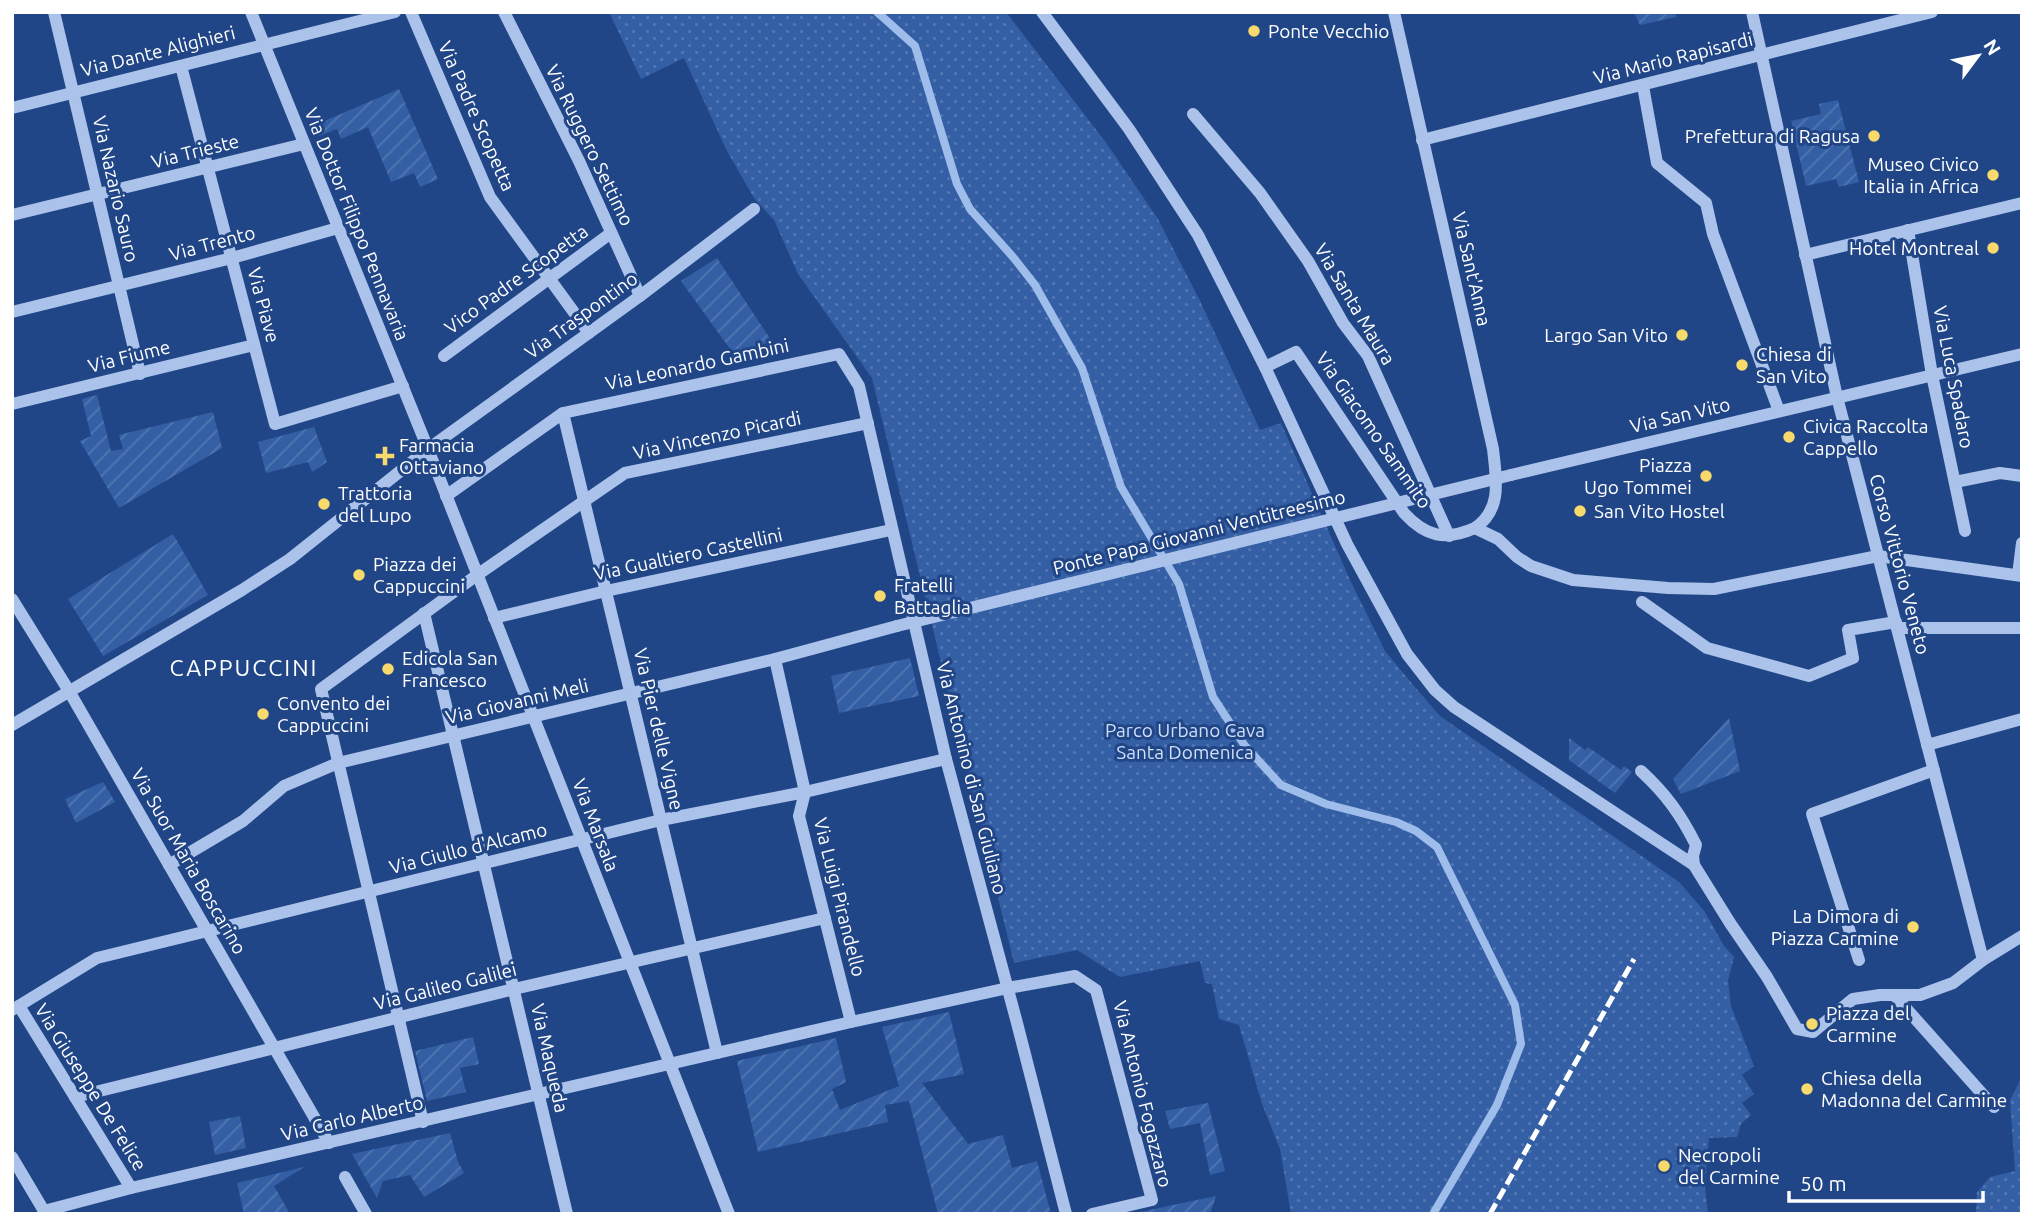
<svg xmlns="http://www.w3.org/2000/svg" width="2034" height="1226" font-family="Ubuntu,sans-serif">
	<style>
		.park { fill: url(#park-dots) }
		.garden { fill: url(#garden-furrows) }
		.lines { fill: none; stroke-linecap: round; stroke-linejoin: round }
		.stream { stroke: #9fbdeb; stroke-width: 8 }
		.minor { stroke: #abc3ea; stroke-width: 12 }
		.rail { stroke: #fff; stroke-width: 5; stroke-dasharray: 12 5; stroke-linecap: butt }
		.minor-bridge { stroke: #abc3ea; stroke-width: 12 }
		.poi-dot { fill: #f7d96c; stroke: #214687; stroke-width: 2.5 }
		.labels { text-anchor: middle; stroke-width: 6; stroke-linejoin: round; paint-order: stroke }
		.poi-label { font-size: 19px; fill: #fff; stroke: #214687; text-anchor: start }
		.street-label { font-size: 19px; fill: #fff; stroke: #214687 }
		.park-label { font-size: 19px; fill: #cfdff8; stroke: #214687 }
		.quarter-label { font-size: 23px; letter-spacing: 2px; fill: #fff; stroke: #214687 }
	</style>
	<defs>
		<pattern id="park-dots" width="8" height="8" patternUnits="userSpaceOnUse" patternTransform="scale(1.75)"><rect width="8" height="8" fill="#345fa5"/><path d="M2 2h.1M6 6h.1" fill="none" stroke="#5277b2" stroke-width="1.8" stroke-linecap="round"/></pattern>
		<pattern id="garden-furrows" width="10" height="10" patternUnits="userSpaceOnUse" patternTransform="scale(1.75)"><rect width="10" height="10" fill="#345fa5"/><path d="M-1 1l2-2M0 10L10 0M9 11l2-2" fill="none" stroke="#5277b2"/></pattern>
	</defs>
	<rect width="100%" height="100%" fill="#214687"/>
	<g class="park">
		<path d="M609,12h397l101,132 51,75 42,82 60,129 21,-7 69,157 35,71 29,35 26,30 239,166 26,30 19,34 10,11 -6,23 3,26 23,60 -12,9 12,19 -12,9 9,12 -10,9 -4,13 -28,1 -4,48 3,28h-417l-11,-65 -18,-45 -23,-79 -20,-6 -7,-35 -7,-1 -5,-22 -80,16 -43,-27 -63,13 -142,-585 -74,-104 -24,-54 -20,-22 -27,-47 -43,-93 -43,21z"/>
		<path d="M2022,1077v137h-46l1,-22 13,-15 25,-6 -5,-71z"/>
	</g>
	<g class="garden">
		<path d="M1634,12h41l1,5 -36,8z"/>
		<path d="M399,89l39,90 -18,8 -6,-14 -23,9 -23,-55 -27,12 -4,-10 -18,7 -4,-11z"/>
		<path d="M1838,100l21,82 -20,5 -3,-8 -30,7 -15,-65 30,-7 -2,-10z"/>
		<path d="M717,258l63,96 -40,9 -59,-82z"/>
		<path d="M97,395l14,56 12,-2 -4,-14 94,-23 9,36 -103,60 -39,-67 11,-5 -9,-37z"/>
		<path d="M314,427l13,35 -15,10 -4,-10 -42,11 -8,-31z"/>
		<path d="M173,534l35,61 -105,61 -35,-57z"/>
		<path d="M910,658l9,38 -80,17 -8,-37z"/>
		<path d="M1729,718l11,53 -59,23 -8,-15z"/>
		<path d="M1569,738l16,12 3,-3 33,23 3,-4 8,6 -17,21 -46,-33z"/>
		<path d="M103,782l12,20 -39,21 -11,-24z"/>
		<path d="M949,1012l15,62 -42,9 46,61 35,-9 9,33 25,-7 14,53h-113l-29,-113 -24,4 3,17 -130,30 -21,-91 99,-23 10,44 -14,7 8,21 59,-24 -17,-59z"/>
		<path d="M473,1037l6,27 -19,4 6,24 -39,9 -12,-50z"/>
		<path d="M1208,1103l17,68 -15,4 -10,-52 -30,6 -5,-18z"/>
		<path d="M240,1116l6,32 -31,7 -6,-33z"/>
		<path d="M450,1133l8,29 6,11 -40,24 -14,-22 -27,6 -6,17 -25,-44z"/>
		<path d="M304,1167l-30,19 16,28h-46l-7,-31z"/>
		<path d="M1216,1196l-6,18h-80z"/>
	</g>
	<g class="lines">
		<path class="stream" d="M877,12l38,34 42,138 13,25 43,48 22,28 47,83 39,119 58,97 34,113 32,49 36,39 45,19 70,18 20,9 21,16 78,158 6,39 -24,61 -64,109"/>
		<g class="minor">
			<path d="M54,12l86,362"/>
			<path d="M251,12l177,437 301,765"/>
			<path d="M411,12l79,185 99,136"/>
			<path d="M504,12l75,149 61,135"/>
			<path d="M1042,12l87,117 69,106 67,132 82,177 60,110 28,36 19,17 240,158 36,58 37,54 30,52 16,3 40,-33 27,-4h40l33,-12 30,-23 39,-24"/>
			<path d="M1394,12l99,437c3,29 10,60 -18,79"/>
			<path d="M1752,12l85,385 146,563"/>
			<path d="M181,66l94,358 128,-38"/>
			<path d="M1643,86l14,77 49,40 7,31 66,177"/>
			<path d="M12,108l383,-96"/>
			<path d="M1193,114l67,79 48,68 35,62 25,33 81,180"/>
			<path d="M1422,140l510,-128"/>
			<path d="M12,215l292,-71"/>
			<path d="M1908,230l24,145 33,156"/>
			<path d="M1805,255l217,-52"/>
			<path d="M12,312l220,-54 106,-30"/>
			<path d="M444,356l167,-123"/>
			<path d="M1265,367l31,-15 108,161c22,24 41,28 71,15l23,11 19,18 14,9 42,14 95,8 46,1 164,-33 144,20"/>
			<path d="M12,404l242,-59"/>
			<path d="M563,413l154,640"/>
			<path d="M1511,475l511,-121"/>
			<path d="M1955,482l45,-9 22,3"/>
			<path d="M446,496l117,-83 276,-59 20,32 87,373 71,264 49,191"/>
			<path d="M2018,575l4,-32"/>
			<path d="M12,599l57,92 260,452"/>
			<path d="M1642,602l65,46 102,28 44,-18 -5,-28 48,-8"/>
			<path d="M424,613l143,601"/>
			<path d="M494,618l112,-27 285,-61"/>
			<path d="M1897,628h125"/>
			<path d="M775,659l30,133 -6,24 52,206"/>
			<path d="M12,725l230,-135 48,-31 138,-110 212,-153 114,-87"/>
			<path d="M1927,745l95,-26"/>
			<path d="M1641,771c25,23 40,44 55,74l-3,11 1,9"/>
			<path d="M169,865l74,-44 41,-35 54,-23 437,-104 122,-33"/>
			<path d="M1859,960l-47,-146 122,-44"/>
			<path d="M1895,996l99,111"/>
			<path d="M19,1006l112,182"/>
			<path d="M12,1010l85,-52 564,-138 144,-28 141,-33"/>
			<path d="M75,1097l439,-108 311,-71"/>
			<path d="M423,1122l-102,-433 156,-114 148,-102 243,-50"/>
			<path d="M12,1157l32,54"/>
			<path d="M345,1177l21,37"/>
			<path d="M44,1211l87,-23 720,-166 157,-34 67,-12 21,14 56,210 -60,14"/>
		</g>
		<path class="rail" d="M1490,1214l144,-255"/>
		<path class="minor-bridge" d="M897,626l614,-151"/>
	</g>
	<g class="poi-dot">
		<circle cx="1254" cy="31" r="7"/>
		<circle cx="1874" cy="136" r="7"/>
		<circle cx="1993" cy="175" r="7"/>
		<circle cx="1993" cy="248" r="7"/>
		<circle cx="1682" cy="335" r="7"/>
		<circle cx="1742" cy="365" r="7"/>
		<circle cx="1789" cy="437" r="7"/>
		<path d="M381.5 445.5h7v7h7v7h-7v7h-7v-7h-7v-7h7z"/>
		<circle cx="1706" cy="476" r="7"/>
		<circle cx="324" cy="504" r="7"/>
		<circle cx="1580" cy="511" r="7"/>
		<circle cx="359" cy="575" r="7"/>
		<circle cx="880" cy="596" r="7"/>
		<circle cx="388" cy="669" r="7"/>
		<circle cx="263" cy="714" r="7"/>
		<circle cx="1913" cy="927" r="7"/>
		<circle cx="1812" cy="1024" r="7"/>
		<circle cx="1807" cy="1089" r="7"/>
		<circle cx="1664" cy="1166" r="7"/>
	</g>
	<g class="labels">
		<g class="poi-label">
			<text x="1268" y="38">Ponte Vecchio</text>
			<text x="1860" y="143" text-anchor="end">Prefettura di Ragusa</text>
			<text x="1979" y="171" text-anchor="end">Museo Civico<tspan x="1979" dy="22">Italia in Africa</tspan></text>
			<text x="1979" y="255" text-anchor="end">Hotel Montreal</text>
			<text x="1668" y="342" text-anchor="end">Largo San Vito</text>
			<text x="1756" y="361">Chiesa di<tspan x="1756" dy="22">San Vito</tspan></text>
			<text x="1803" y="433">Civica Raccolta<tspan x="1803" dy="22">Cappello</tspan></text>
			<text x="399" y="452">Farmacia<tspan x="399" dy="22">Ottaviano</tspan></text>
			<text x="1692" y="472" text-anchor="end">Piazza<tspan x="1692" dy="22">Ugo Tommei</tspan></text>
			<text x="338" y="500">Trattoria<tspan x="338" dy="22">del Lupo</tspan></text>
			<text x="1594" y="518">San Vito Hostel</text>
			<text x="373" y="571">Piazza dei<tspan x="373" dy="22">Cappuccini</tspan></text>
			<text x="894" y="592">Fratelli<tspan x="894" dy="22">Battaglia</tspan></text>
			<text x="402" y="665">Edicola San<tspan x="402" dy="22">Francesco</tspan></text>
			<text x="277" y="710">Convento dei<tspan x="277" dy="22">Cappuccini</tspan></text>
			<text x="1899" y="923" text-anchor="end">La Dimora di<tspan x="1899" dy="22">Piazza Carmine</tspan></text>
			<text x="1826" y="1020">Piazza del<tspan x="1826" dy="22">Carmine</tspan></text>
			<text x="1821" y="1085">Chiesa della<tspan x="1821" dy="22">Madonna del Carmine</tspan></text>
			<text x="1678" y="1162">Necropoli<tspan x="1678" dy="22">del Carmine</tspan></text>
		</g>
		<g class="street-label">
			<text transform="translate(158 51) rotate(-14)" y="7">Via Dante Alighieri</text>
			<text transform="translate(1673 58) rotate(-14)" y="7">Via Mario Rapisardi</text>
			<text transform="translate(477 116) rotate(66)" y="7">Via Padre Scopetta</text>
			<text transform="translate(590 145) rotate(64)" y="7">Via Ruggero Settimo</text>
			<text transform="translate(195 151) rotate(-14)" y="7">Via Trieste</text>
			<text transform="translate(116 189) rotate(77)" y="7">Via Nazario Sauro</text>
			<text transform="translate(357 224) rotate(68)" y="7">Via Dottor Filippo Pennavaria</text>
			<text transform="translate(212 243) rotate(-15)" y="7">Via Trento</text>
			<text transform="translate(1472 269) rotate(77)" y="7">Via Sant'Anna</text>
			<text transform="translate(516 279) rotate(-36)" y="7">Vico Padre Scopetta</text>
			<text transform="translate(1355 304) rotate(59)" y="7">Via Santa Maura</text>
			<text transform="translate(264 305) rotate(75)" y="7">Via Piave</text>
			<text transform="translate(581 315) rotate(-36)" y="7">Via Traspontino</text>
			<text transform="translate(129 356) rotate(-14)" y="7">Via Fiume</text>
			<text transform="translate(697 364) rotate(-12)" y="7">Via Leonardo Gambini</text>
			<text transform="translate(1954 377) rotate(79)" y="7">Via Luca Spadaro</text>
			<text transform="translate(1680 415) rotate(-13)" y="7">Via San Vito</text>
			<text transform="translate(1374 430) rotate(55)" y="7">Via Giacomo Sammito</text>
			<text transform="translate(717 435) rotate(-12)" y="7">Via Vincenzo Picardi</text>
			<text transform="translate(1199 532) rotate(-14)" y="7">Ponte Papa Giovanni Ventitreesimo</text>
			<text transform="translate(688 554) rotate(-12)" y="7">Via Gualtiero Castellini</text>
			<text transform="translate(1900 564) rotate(75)" y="7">Corso Vittorio Veneto</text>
			<text transform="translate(517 701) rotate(-13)" y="7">Via Giovanni Meli</text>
			<text transform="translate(659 729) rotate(77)" y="7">Via Pier delle Vigne</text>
			<text transform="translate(972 778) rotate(76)" y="7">Via Antonino di San Giuliano</text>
			<text transform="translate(596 825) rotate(69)" y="7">Via Marsala</text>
			<text transform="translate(468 848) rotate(-14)" y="7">Via Ciullo d'Alcamo</text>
			<text transform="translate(189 861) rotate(60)" y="7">Via Suor Maria Boscarino</text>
			<text transform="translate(840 897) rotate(76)" y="7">Via Luigi Pirandello</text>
			<text transform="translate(445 986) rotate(-14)" y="7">Via Galileo Galilei</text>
			<text transform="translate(550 1058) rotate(77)" y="7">Via Maqueda</text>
			<text transform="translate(91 1087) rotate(58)" y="7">Via Giuseppe De Felice</text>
			<text transform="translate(1143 1094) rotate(76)" y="7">Via Antonio Fogazzaro</text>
			<text transform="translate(352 1118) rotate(-13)" y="7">Via Carlo Alberto</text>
		</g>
		<g class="park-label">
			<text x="1185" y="737">Parco Urbano Cava<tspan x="1185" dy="22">Santa Domenica</tspan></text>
		</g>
		<g class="quarter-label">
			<text x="244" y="676">CAPPUCCINI</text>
		</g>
	</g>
	<rect width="2034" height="1226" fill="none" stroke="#ffffff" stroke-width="28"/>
	<g transform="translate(1978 56) rotate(58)" stroke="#214687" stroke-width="5" paint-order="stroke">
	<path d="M0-5L12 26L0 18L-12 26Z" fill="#ffffff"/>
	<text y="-10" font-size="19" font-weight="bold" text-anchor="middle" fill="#ffffff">N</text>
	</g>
	<path d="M1789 1191v10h194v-10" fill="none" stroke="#ffffff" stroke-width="3.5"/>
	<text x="1800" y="1191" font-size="21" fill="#ffffff" stroke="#214687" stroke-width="5" paint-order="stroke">50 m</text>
</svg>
